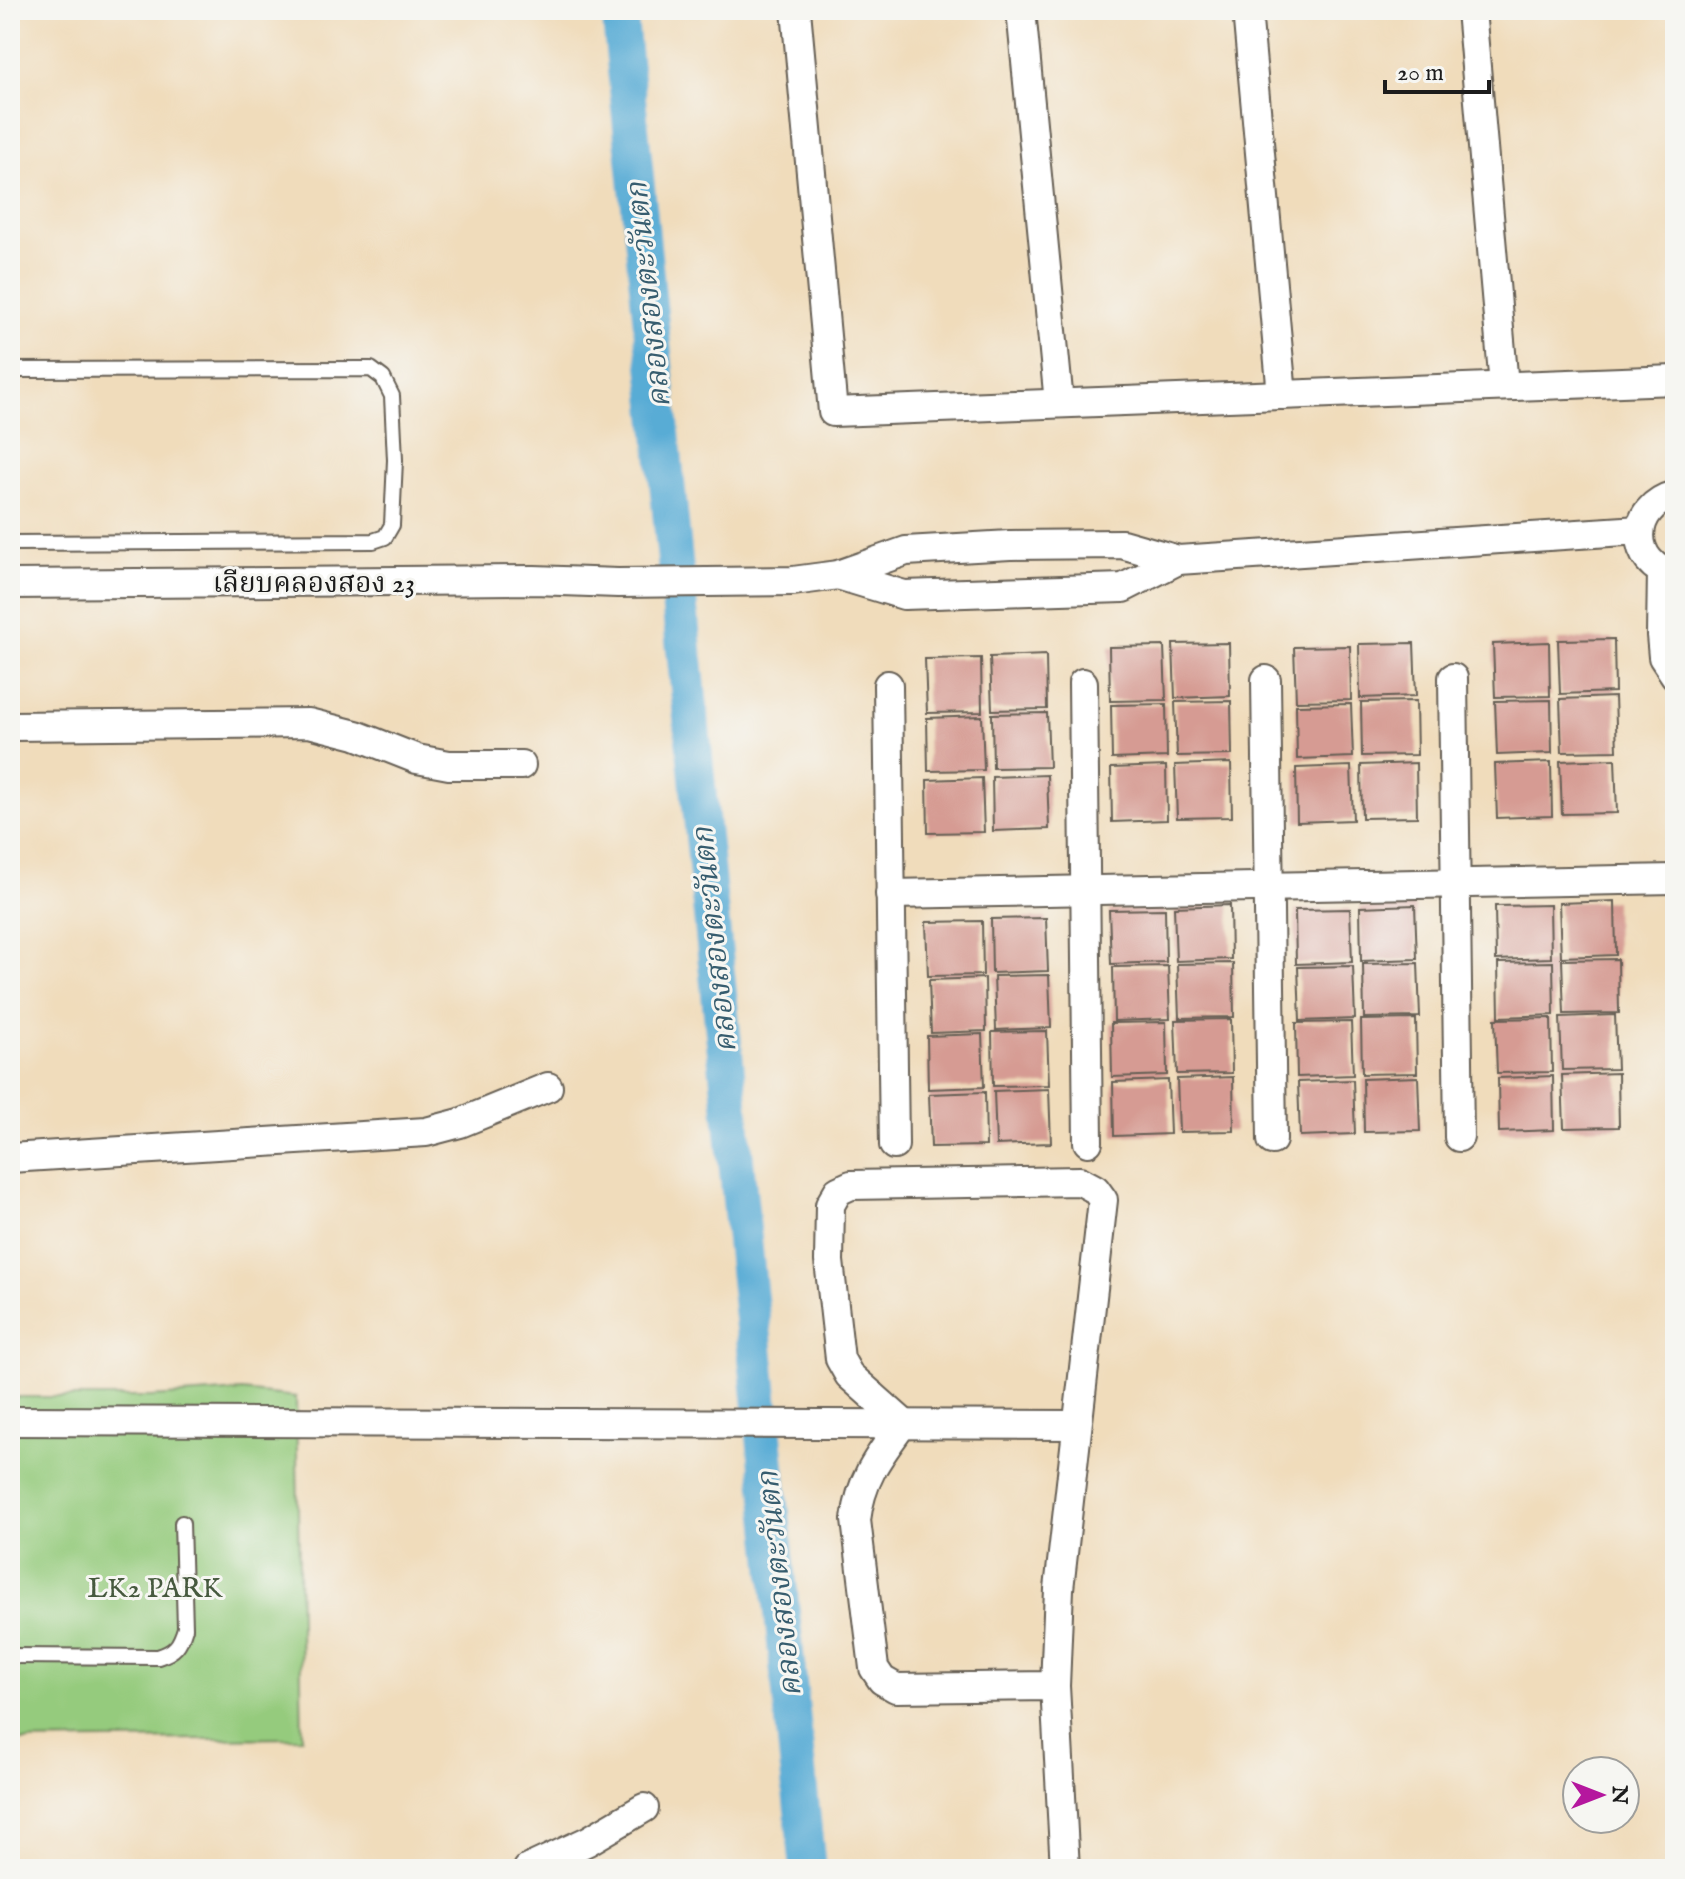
<svg xmlns="http://www.w3.org/2000/svg" width="1685" height="1879" font-family="'IM FELL English','Noto Serif Thai',serif">
	<style>
		.green { fill: #95cb7d; stroke: #58744c; stroke-width: 2 }
		.lines { fill: none; stroke-linecap: round; stroke-linejoin: round }
		.canal { stroke: #59acd5; stroke-width: 36 }
		.building { fill: #d69b93 }
		.service-casing { stroke: #665f54; stroke-width: 18 }
		.minor-casing { stroke: #665f54; stroke-width: 32 }
		.service { stroke: #fff; stroke-width: 14 }
		.minor { stroke: #fff; stroke-width: 28 }
		.labels { text-anchor: middle; stroke-width: 6; stroke-linejoin: round; paint-order: stroke }
		.street-label { font-size: 28px; fill: #1c1c1c; stroke: #f6f6f2 }
		.park-label { font-size: 28px; fill: #46593e; stroke: #f6f6f2 }
		.water-label { font-size: 30px; font-style: italic; fill: #375d6f; stroke: #f6f6f2 }
	</style>
	<rect width="100%" height="100%" fill="#f6f6f2"/>
	<filter id="ink" filterUnits="userSpaceOnUse"><feTurbulence type="fractalNoise" baseFrequency=".0125" numOctaves="2"/><feDisplacementMap in="SourceGraphic" scale="16" xChannelSelector="R" yChannelSelector="G"/><feConvolveMatrix kernelMatrix="1 2 1 2 8 2 1 2 1" color-interpolation-filters="sRGB"/></filter>
	<filter id="wash" filterUnits="userSpaceOnUse"><feTurbulence type="fractalNoise" baseFrequency=".006" numOctaves="4" result="noise"/><feDisplacementMap in="SourceGraphic" scale="32" xChannelSelector="R" yChannelSelector="G"/><feGaussianBlur stdDeviation="1.8" result="paint"/><feColorMatrix in="noise" values="0 0 0 0 0 0 0 0 0 0 0 0 0 0 0 0 0 1.4 0 .05"/><feComposite in="paint" operator="in"/></filter>
	<g filter="url(#wash)">
		<rect width="100%" height="100%" fill="#f0dcbb"/>
		<path class="green" d="M242,1391l54,6 6,341 -292,3v-344h141z"/>
		<g class="lines">
			<path class="canal" d="M619,10l189,1859"/>
		</g>
		<g id="blocks">
			<g class="building">
				<path d="M1614,639l1,53 -55,2 -2,-54z"/>
				<path d="M1549,642l1,54 -55,1 -2,-53z"/>
				<path d="M1229,643l1,53 -55,2 -2,-54z"/>
				<path d="M1414,643l2,53 -56,2 -1,-54z"/>
				<path d="M1164,646l2,54 -56,1 -1,-54z"/>
				<path d="M1350,646l1,54 -55,1 -2,-54z"/>
				<path d="M1046,655l1,54 -55,1 -2,-53z"/>
				<path d="M981,658l1,54 -55,1 -2,-54z"/>
				<path d="M1615,697l2,54 -55,1 -2,-53z"/>
				<path d="M1551,700l1,53 -55,2 -2,-54z"/>
				<path d="M1231,701l1,54 -55,1 -2,-54z"/>
				<path d="M1416,701l1,54 -55,1 -1,-54z"/>
				<path d="M1166,704l1,53 -55,2 -1,-54z"/>
				<path d="M1351,704l2,53 -56,2 -1,-54z"/>
				<path d="M1047,713l2,54 -56,1 -1,-54z"/>
				<path d="M982,716l2,54 -56,1 -1,-53z"/>
				<path d="M1615,759l2,54 -55,1 -2,-53z"/>
				<path d="M1551,762l1,54 -55,2 -2,-54z"/>
				<path d="M1231,763l1,54 -55,1 -2,-53z"/>
				<path d="M1416,763l1,54 -55,1 -1,-53z"/>
				<path d="M1166,766l1,54 -55,2 -1,-54z"/>
				<path d="M1351,766l2,54 -56,2 -1,-54z"/>
				<path d="M1047,775l2,54 -56,2 -1,-54z"/>
				<path d="M982,778l2,54 -56,1 -1,-53z"/>
				<path d="M1615,901l1,54 -55,2 -2,-54z"/>
				<path d="M1230,905l1,54 -55,2 -2,-54z"/>
				<path d="M1415,905l2,54 -56,2 -1,-54z"/>
				<path d="M1550,905l1,53 -55,2 -1,-54z"/>
				<path d="M1165,909l1,53 -55,2 -2,-54z"/>
				<path d="M1350,909l2,53 -56,2 -1,-54z"/>
				<path d="M1046,918l2,53 -56,2 -1,-54z"/>
				<path d="M982,921l1,54 -55,1 -2,-54z"/>
				<path d="M1618,959l1,54 -55,1 -2,-54z"/>
				<path d="M1553,962l1,53 -55,2 -1,-54z"/>
				<path d="M1233,963l1,54 -55,1 -2,-54z"/>
				<path d="M1418,963l2,54 -56,1 -1,-54z"/>
				<path d="M1168,966l2,53 -56,2 -1,-54z"/>
				<path d="M1353,966l2,53 -55,2 -2,-54z"/>
				<path d="M1049,975l2,53 -55,2 -2,-54z"/>
				<path d="M985,978l1,53 -55,2 -2,-53z"/>
				<path d="M1615,1015l2,54 -55,1 -2,-53z"/>
				<path d="M1551,1018l1,54 -55,1 -2,-54z"/>
				<path d="M1231,1019l1,54 -55,1 -2,-54z"/>
				<path d="M1416,1019l1,54 -55,1 -1,-54z"/>
				<path d="M1166,1022l1,53 -55,2 -1,-54z"/>
				<path d="M1351,1022l2,53 -56,2 -1,-54z"/>
				<path d="M1047,1031l2,54 -56,1 -1,-54z"/>
				<path d="M982,1034l2,53 -56,2 -1,-53z"/>
				<path d="M1618,1073l1,54 -55,1 -2,-53z"/>
				<path d="M1553,1076l1,54 -55,2 -1,-54z"/>
				<path d="M1233,1077l1,54 -55,1 -2,-53z"/>
				<path d="M1418,1077l2,54 -56,1 -1,-53z"/>
				<path d="M1168,1080l2,54 -56,2 -1,-54z"/>
				<path d="M1353,1080l2,54 -55,2 -2,-54z"/>
				<path d="M1049,1089l2,54 -55,2 -2,-54z"/>
				<path d="M985,1092l1,54 -55,1 -2,-53z"/>
			</g>
		</g>
	</g>
	<g filter="url(#ink)">
		<use href="#blocks" fill-opacity="0" stroke="#665f54" stroke-width="2"/>
		<g class="lines">
			<defs>
				<g id="service">
					<path d="M10,370l361,-1 12,9 9,18 3,64 -3,65 -7,12 -12,4 -363,2"/>
					<path d="M10,1656l148,1c17,-5 22,-12 27,-29l-3,-105"/>
				</g>
				<g id="minor">
					<path d="M796,10l37,402 842,-32"/>
					<path d="M1021,10l38,393"/>
					<path d="M1247,10l35,385"/>
					<path d="M1471,10l33,376"/>
					<path d="M1675,495c-46,11 -47,70 0,80"/>
					<path d="M1662,571l-1,64 2,22 12,18"/>
					<path d="M838,575l66,20 219,-7 55,-28"/>
					<path d="M10,584l524,-4 84,3 175,-2 45,-6 68,-24 104,-6 112,-1 56,16 462,-30"/>
					<path d="M1453,678l6,459"/>
					<path d="M1266,680l6,460"/>
					<path d="M1083,683l5,459"/>
					<path d="M888,685l6,460"/>
					<path d="M10,726l299,-3 47,12 61,24 32,6h72"/>
					<path d="M890,894l785,-15"/>
					<path d="M10,1158l416,-26 34,-9 88,-36"/>
					<path d="M10,1421l1067,4"/>
					<path d="M1055,1686l-159,2 -14,-8 -8,-12 -18,-148c5,-42 23,-64 47,-97l-54,-48 -9,-16 -11,-98 1,-56 8,-14 13,-6 229,-4 15,8 8,11 -44,389 -4,97 10,183"/>
					<path d="M528,1869l60,-28 56,-33"/>
				</g>
			</defs>
			<use href="#service" class="service-casing"/>
			<use href="#minor" class="minor-casing"/>
			<use href="#service" class="service"/>
			<use href="#minor" class="minor"/>
		</g>
	</g>
	<g class="labels">
		<g class="street-label">
			<text x="314" y="592">เลียบคลองสอง 23</text>
		</g>
		<g class="park-label">
			<text x="155" y="1597">LK2 PARK</text>
		</g>
		<g class="water-label">
			<text transform="translate(648 295) rotate(-96)" y="10">คลองสองตะวันตก</text>
			<text transform="translate(714 940) rotate(-96)" y="10">คลองสองตะวันตก</text>
			<text transform="translate(779 1584) rotate(-96)" y="10">คลองสองตะวันตก</text>
		</g>
	</g>
	<rect width="1685" height="1879" fill="none" stroke="#f6f6f2" stroke-width="40"/>
	<g transform="translate(1601 1795) rotate(90)"><circle r="38" fill="#f6f6f2" stroke="#9f9f9c" stroke-width="2"/>
	<path d="M0-6L14 30L0 20L-14 30Z" fill="#b5179e"/>
	<text y="-12" font-size="22" font-weight="bold" text-anchor="middle" fill="#1c1c1c">N</text>
	</g>
	<path d="M1385 80v12h104v-12" fill="none" stroke="#1c1c1c" stroke-width="4"/>
	<text x="1397" y="80" font-size="24" fill="#1c1c1c" stroke="#f6f6f2" stroke-width="6" paint-order="stroke">20 m</text>
</svg>
